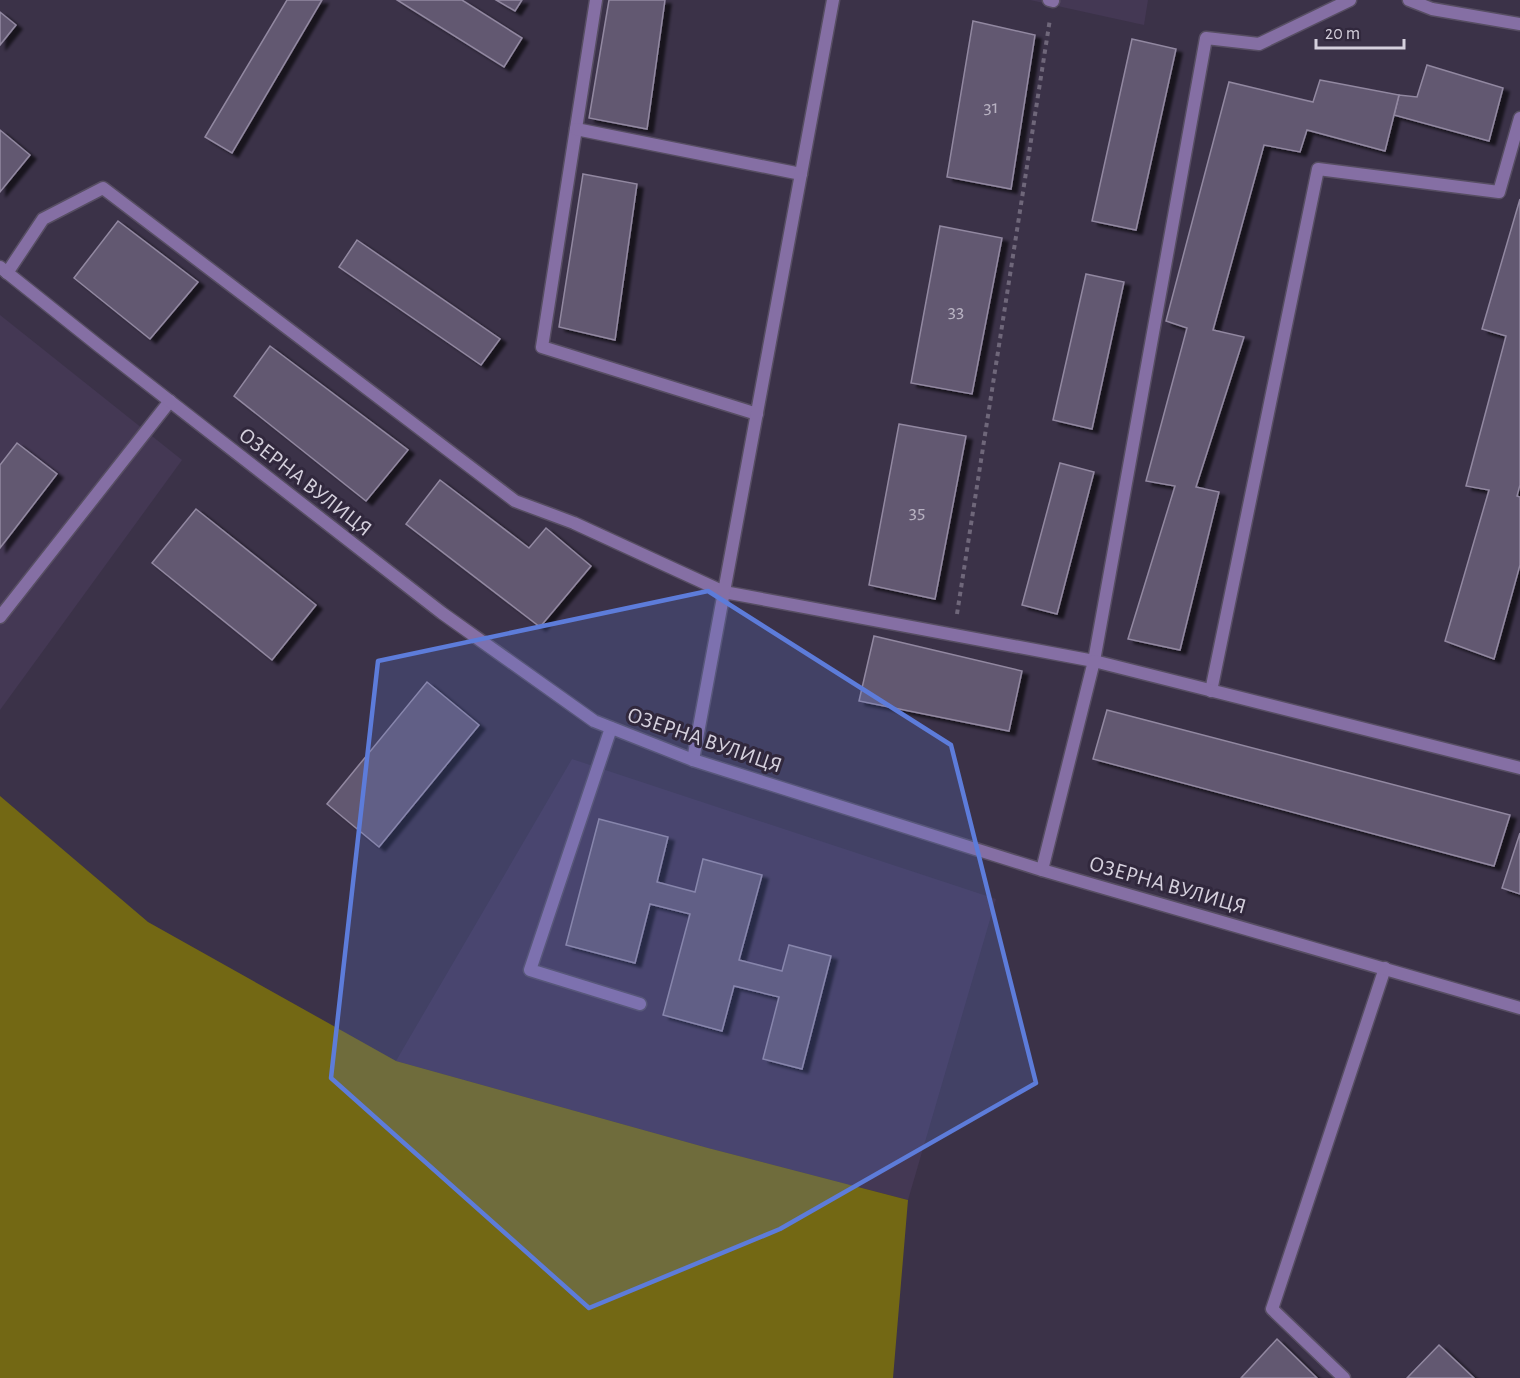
<svg xmlns="http://www.w3.org/2000/svg" width="1520" height="1378" font-family="'Alegreya Sans',sans-serif">
	<style>
		.built { fill: #443854 }
		.forest { fill: #736814 }
		.building { fill: #625971; stroke: #9288a1; stroke-width: 1.5; filter: url(#shadow) }
		.lines { fill: none; stroke-linecap: round; stroke-linejoin: round }
		.lane-casing { stroke: #574e63; stroke-width: 15 }
		.street-casing { stroke: #574e63; stroke-width: 15 }
		.path { stroke: #6f677a; stroke-width: 4; stroke-dasharray: 4.5 4.5; stroke-linecap: butt }
		.lane { stroke: #856fa4; stroke-width: 12 }
		.street { stroke: #856fa4; stroke-width: 12 }
		.marked { fill: #5d7cda; fill-opacity: 0.2; stroke: #5d7cda; stroke-width: 4.5; stroke-linejoin: round }
		.labels { text-anchor: middle; stroke-width: 6; stroke-linejoin: round; paint-order: stroke }
		.number-label { font-size: 20px; fill: #b8b2c2 }
		.street-label { font-size: 22px; fill: #d5d0dd; stroke: #31283d }
	</style>
	<defs>
		<filter id="shadow"><feDropShadow dx="6" dy="4" stdDeviation="1.5" flood-color="#0009"/></filter>
	</defs>
	<rect width="100%" height="100%" fill="#3b3248"/>
	<g class="built">
		<path d="M1030,0h118l-4,25z"/>
		<path d="M0,315l182,145 -182,250z"/>
		<path d="M572,759l424,140 -88,301 -200,-52 -312,-87z"/>
	</g>
	<path class="forest" d="M0,796l148,126 248,139 312,87 200,52 -15,178h-893z"/>
	<g class="building">
		<path d="M287,0h35l-90,153 -27,-16z"/>
		<path d="M397,0h65l60,38 -18,29z"/>
		<path d="M496,0h26l-7,11z"/>
		<path d="M609,0h56l-18,129 -58,-11z"/>
		<path d="M0,12l16,13 -16,20z"/>
		<path d="M973,21l62,14 -24,154 -64,-12z"/>
		<path d="M1132,39l44,10 -40,181 -44,-9z"/>
		<path d="M1427,65l76,23 -14,53 -95,-26 5,-20 18,2z"/>
		<path d="M1320,80l79,15 -14,56 -78,-21 -7,22 -36,-7 -51,185 31,7 -48,150 23,5 -39,158 -52,-11 47,-153 -29,-5 41,-153 -21,-7 63,-239 84,20z"/>
		<path d="M0,130l30,25 -30,37z"/>
		<path d="M583,174l54,10 -22,156 -56,-13z"/>
		<path d="M1520,199v286l-3,11 3,1v68l-26,94 -49,-18 44,-151 -23,-4 40,-150 -24,-7z"/>
		<path d="M118,221l80,61 -48,57 -76,-61z"/>
		<path d="M940,226l62,12 -30,156 -61,-11z"/>
		<path d="M357,240l143,99 -19,26 -142,-98z"/>
		<path d="M1086,274l38,8 -32,147 -39,-9z"/>
		<path d="M270,346l138,104 -42,51 -132,-105z"/>
		<path d="M899,424l67,12 -31,163 -66,-14z"/>
		<path d="M17,443l40,31 -57,74v-83z"/>
		<path d="M1060,463l34,9 -37,142 -35,-9z"/>
		<path d="M440,480l89,68 17,-20 45,38 -51,61 -134,-103z"/>
		<path d="M196,509l120,96 -44,55 -120,-97z"/>
		<path d="M874,636l148,35 -13,60 -150,-30z"/>
		<path d="M427,682l52,43 -100,122 -52,-43z"/>
		<path d="M1107,710l403,105 -16,51 -401,-107z"/>
		<path d="M599,819l69,18 -11,45 38,10 8,-33 59,16 -23,85 43,11 7,-26 42,11 -29,113 -39,-10 16,-62 -45,-11 -12,45 -59,-16 27,-101 -40,-10 -15,59 -69,-18z"/>
		<path d="M1520,833v61l-18,-6z"/>
		<path d="M1277,1339l40,39h-76z"/>
		<path d="M1439,1345l35,33h-67z"/>
	</g>
	<g class="lines">
		<defs>
			<g id="lane">
				<path d="M596,0l-54,347 215,67"/>
				<path d="M576,129l225,45"/>
				<path d="M7,273l36,-54 60,-31 412,313 59,22 150,69 370,69 112,-623 53,6 91,-44"/>
				<path d="M0,617l170,-216"/>
				<path d="M611,728l-81,242 110,34"/>
				<path d="M693,760l140,-760"/>
				<path d="M1344,1378l-72,-69 113,-341"/>
			</g>
			<g id="street">
				<path d="M1049,0l4,1"/>
				<path d="M1409,0l23,9 88,15"/>
				<path d="M0,267l99,79 343,267 152,108 99,39 349,110 478,138"/>
				<path d="M1211,691l107,-522 181,23 21,-74"/>
				<path d="M1042,870l52,-209 426,107"/>
			</g>
		</defs>
		<use href="#lane" class="lane-casing"/>
		<use href="#street" class="street-casing"/>
		<path class="path" d="M957,614l93,-595"/>
		<use href="#lane" class="lane"/>
		<use href="#street" class="street"/>
	</g>
	<path class="marked" d="M708,591l243,154 85,338 -256,146 -191,79 -258,-230 47,-417z"/>
	<g class="labels">
		<g class="number-label">
			<text x="991" y="113">31</text>
			<text x="956" y="317">33</text>
			<text x="917" y="518">35</text>
		</g>
		<g class="street-label">
			<text transform="translate(306 481) rotate(38)" y="8">ОЗЕРНА ВУЛИЦЯ</text>
			<text transform="translate(705 739) rotate(19)" y="8">ОЗЕРНА ВУЛИЦЯ</text>
			<text transform="translate(1168 884) rotate(16)" y="8">ОЗЕРНА ВУЛИЦЯ</text>
		</g>
	</g>
	<path d="M1316 39v9h88v-9" fill="none" stroke="#d5d0dd" stroke-width="3"/>
	<text x="1325" y="39" font-size="18" fill="#d5d0dd" stroke="#31283d" stroke-width="4.5" paint-order="stroke">20 m</text>
</svg>
